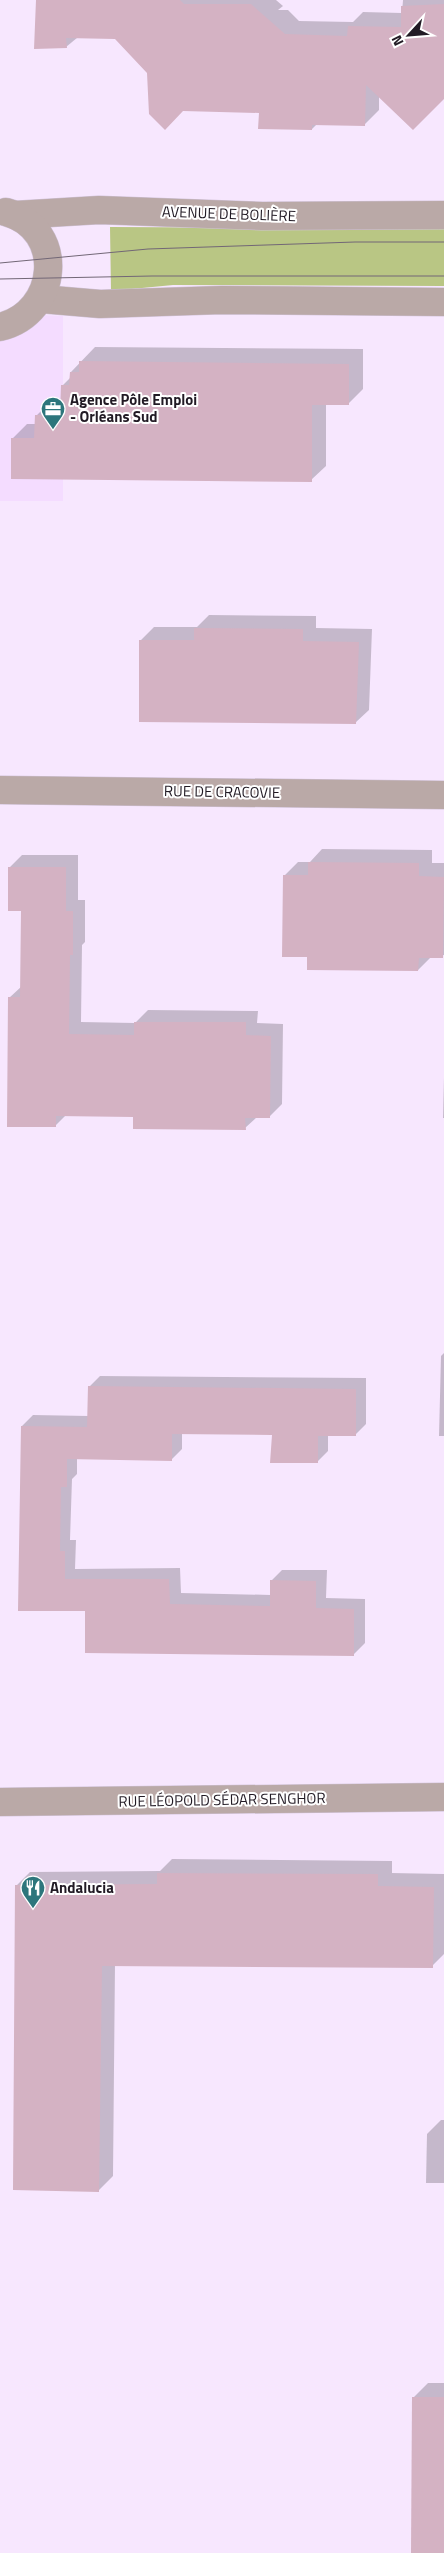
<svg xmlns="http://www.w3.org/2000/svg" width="444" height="2553" font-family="'Titillium Web',sans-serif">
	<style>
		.built { fill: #f4dcff }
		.green { fill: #b9c684 }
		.shadow { fill: #0003 }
		.building { fill: #d4b2c3 }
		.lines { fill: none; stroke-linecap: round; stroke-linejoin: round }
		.minor-casing { stroke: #d0c2d7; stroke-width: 29 }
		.minor { stroke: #baa9a7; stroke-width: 28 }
		.tram { stroke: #726776; stroke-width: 1 }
		.labels { text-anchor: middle; stroke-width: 4; stroke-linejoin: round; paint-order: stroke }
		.street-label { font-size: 15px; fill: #211a24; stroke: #fff }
		.poi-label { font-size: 15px; font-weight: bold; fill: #211a24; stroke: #fff; text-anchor: start }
	</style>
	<rect width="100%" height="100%" fill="#f7e7fe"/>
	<path class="built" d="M0,313l63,3v185h-63z"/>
	<path class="green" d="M110,227l334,2v57l-271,-1 -62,6z"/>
	<g class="shadow">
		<path d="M37,0h86l-57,47z"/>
		<path d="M153,0h123l7,6 -5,4h10l11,11 54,1 10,-10 39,1 1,-13h41v99l-65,-3v14l-14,14h-48l-5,5 -52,-18z"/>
		<path d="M95,347l268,2v40l-15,15h-22v62l-15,14 -299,-41 15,-15h9v-8l15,-15h11v-15l9,-9v-5z"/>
		<path d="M209,615l107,1v12l56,1 -3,81 -14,13 -214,-83 13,-13h43z"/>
		<path d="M322,849l110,1v13h12v92l-13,2 -13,13 -109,-14 -24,-81 13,-13h12z"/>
		<path d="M22,855h56v45h7v42l-3,3 -1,77 54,1 13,-13 110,1 -1,12 26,1 -1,80 -13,13h-12l-12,11 -110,-12 -69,-1 -11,11 -46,-128 13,-12v-76l-12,-43z"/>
		<path d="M444,1077v41h-1z"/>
		<path d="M444,1353v83h-5l2,-80z"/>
		<path d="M100,1376l266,2v46l-11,11h-27v16l-11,11 -44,-29 -91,-1v17l-11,11 -94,-2v16l-5,5 -2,61h6l-1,29 105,-1 1,25 90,2v-14l11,-11h45l-1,28 39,1v44l-11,11 -267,-44h-67l2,-184 11,-11 56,1v-29z"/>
		<path d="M172,1859l220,2v12l52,1v80l-12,12 -317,-2 -2,212 -14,14 -83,-304 14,-14 130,-1z"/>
		<path d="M441,2120h3v63h-18l1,-49z"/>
		<path d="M428,2383h16v170h-32l1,-155z"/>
	</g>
	<g class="building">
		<path d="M36,0h144l4,4h67l34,30 62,2 1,-10 53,1v-21l43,-2v95l-31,31 -47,-45 -1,41 -53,-1v5l-54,-1 1,-16 -76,-2 -18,19 -16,-16 -2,-41 -32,-34 -49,-1 1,10 -33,1z"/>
		<path d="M79,361l270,3v41h-37v77l-301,-3v-41h23l1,-23h25l1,-30h8l1,-13h9z"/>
		<path d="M194,628l109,1v12l56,1 -3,82 -217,-2v-82h55z"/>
		<path d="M308,862l111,1v13l25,1 -1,81h-24l-1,13 -111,-1v-13h-25l1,-82h25z"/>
		<path d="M8,867h58v44h7v44h-3l-1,79 65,1v-13h112v13l25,1 -1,82h-25l1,12 -113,-1v-12l-77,-1v11h-49l1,-130h12l1,-86h-13z"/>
		<path d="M88,1386l268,3v47h-38v27h-48l2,-28 -100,-1v27l-105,-2v28h-6l-1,64h5v28h104l1,25 100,2v-26l46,1v27l38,1v47l-269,-3v-42h-67l3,-185 66,1z"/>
		<path d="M157,1873l221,1v12l56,1 -1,81 -331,-2 -3,226 -86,-2 2,-305 142,-1z"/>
		<path d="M412,2397h32v156h-33z"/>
	</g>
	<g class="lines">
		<defs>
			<g id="minor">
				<path d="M15,215l84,-5 163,6 182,-1"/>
				<path d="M41,299l59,5 122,-4 222,2"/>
				<path d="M0,327c59,-14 67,-98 6,-115"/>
				<path d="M0,790l444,5"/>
				<path d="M0,1802l444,-5"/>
			</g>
		</defs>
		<use href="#minor" class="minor-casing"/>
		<use href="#minor" class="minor"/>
		<g class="tram">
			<path d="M0,263l148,-14 207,-7h89"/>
			<path d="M0,279l152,-3h292"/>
		</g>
	</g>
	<defs>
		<symbol id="office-pin" viewBox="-11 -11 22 30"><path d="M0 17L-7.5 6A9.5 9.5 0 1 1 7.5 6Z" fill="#2d767c" stroke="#fff"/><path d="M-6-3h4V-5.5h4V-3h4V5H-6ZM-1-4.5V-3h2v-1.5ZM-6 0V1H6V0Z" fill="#fff"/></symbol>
		<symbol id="restaurant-pin" viewBox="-11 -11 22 30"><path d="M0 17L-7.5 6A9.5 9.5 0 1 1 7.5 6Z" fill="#2d767c" stroke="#fff"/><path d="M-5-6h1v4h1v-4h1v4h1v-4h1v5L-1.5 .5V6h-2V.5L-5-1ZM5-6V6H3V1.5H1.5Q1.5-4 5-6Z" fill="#fff"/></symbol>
	</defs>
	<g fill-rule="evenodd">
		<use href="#office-pin" x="39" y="395" width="28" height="38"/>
		<use href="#restaurant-pin" x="19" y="1874" width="28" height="38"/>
	</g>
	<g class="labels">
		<g class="street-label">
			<text transform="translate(229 214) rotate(2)" y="5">AVENUE DE BOLIÈRE</text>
			<text transform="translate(222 792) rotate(1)" y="5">RUE DE CRACOVIE</text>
			<text transform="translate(222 1800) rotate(-1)" y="5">RUE LÉOPOLD SÉDAR SENGHOR</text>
		</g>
		<g class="poi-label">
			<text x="70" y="405">Agence Pôle Emploi<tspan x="70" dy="17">- Orléans Sud</tspan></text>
			<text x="50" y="1893">Andalucia</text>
		</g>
	</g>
	<g transform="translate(409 35) rotate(244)" stroke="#ffffff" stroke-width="4" paint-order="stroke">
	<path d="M0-4L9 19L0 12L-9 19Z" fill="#211a24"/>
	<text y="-8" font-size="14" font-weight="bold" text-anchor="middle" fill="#211a24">N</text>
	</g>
</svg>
